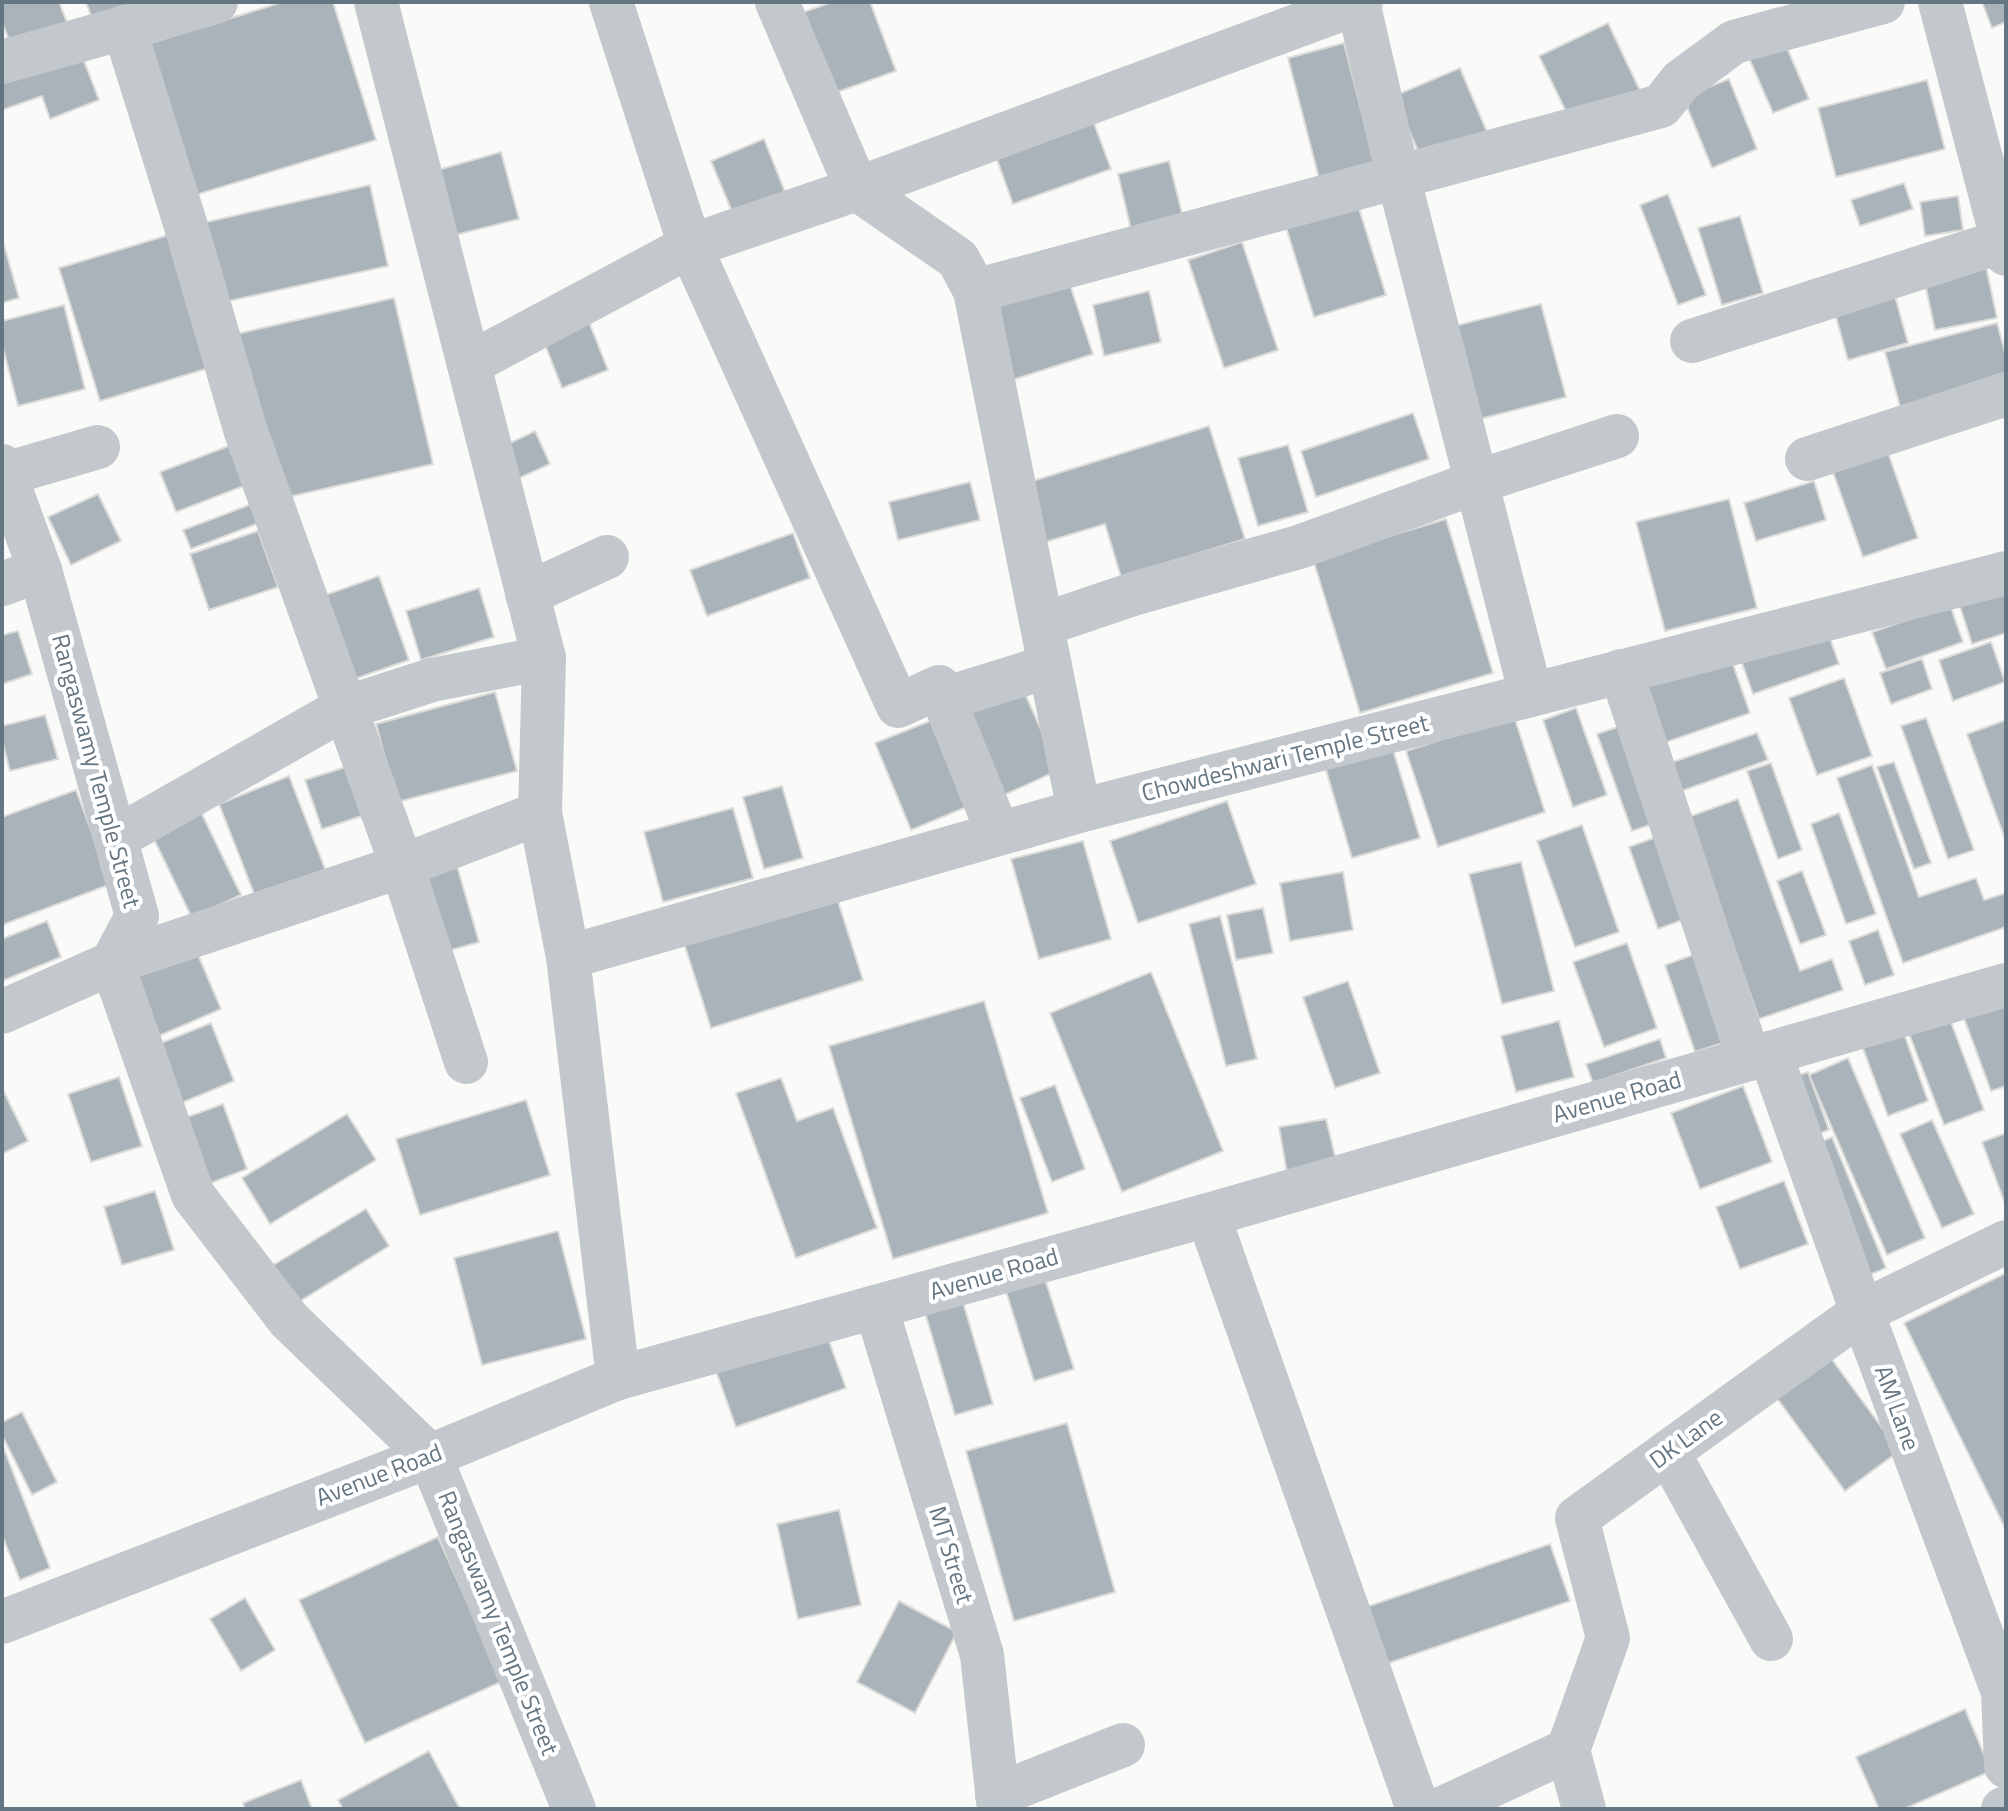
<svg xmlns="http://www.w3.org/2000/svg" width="2008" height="1811" font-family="'Titillium Web',sans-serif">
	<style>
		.building { fill: #aab3b9; stroke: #dcdcda; stroke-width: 2 }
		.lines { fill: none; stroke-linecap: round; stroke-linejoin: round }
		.minor { stroke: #c3c8cc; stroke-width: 44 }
		.labels { text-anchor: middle; stroke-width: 8; stroke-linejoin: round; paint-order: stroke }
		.street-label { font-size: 24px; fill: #657683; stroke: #fff }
	</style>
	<rect width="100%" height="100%" fill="#fafaf8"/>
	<g class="building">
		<path d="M2,2h57l10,26 -56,22 -11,-28z"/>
		<path d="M86,2h84l-74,28z"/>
		<path d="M283,2h50l43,138 -181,55 -48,-151z"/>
		<path d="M832,2h38l26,69 -67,24 -31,-81z"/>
		<path d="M1982,2h24v20l-14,6z"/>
		<path d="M1608,23l34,72 -68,33 -35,-72z"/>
		<path d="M1781,34l28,65 -36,14 -28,-64z"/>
		<path d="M1344,43l34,133 -56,14 -34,-132z"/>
		<path d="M79,48l20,52 -49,19 -8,-23 -40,14v-33z"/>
		<path d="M1460,68l27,64 -65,28 -28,-64z"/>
		<path d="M1729,79l28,70 -45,19 -29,-71z"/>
		<path d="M1927,80l18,69 -109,28 -18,-69z"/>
		<path d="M1092,118l19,51 -98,35 -18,-50z"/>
		<path d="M764,139l21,53 -52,22 -22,-53z"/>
		<path d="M501,152l18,67 -68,17 -17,-65z"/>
		<path d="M1169,161l15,60 -52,13 -14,-60z"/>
		<path d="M1904,183l9,26 -53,17 -9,-26z"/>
		<path d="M370,185l18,81 -168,37 -18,-80z"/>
		<path d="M1668,194l38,101 -28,10 -38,-100z"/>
		<path d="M1958,196l5,34 -38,6 -5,-34z"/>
		<path d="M1356,199l30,96 -72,22 -30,-96z"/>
		<path d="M1740,216l23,77 -41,12 -24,-77z"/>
		<path d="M172,234l40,133 -112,34 -41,-133z"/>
		<path d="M2,238l17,60 -17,5z"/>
		<path d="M1242,242l36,108 -54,18 -36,-108z"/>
		<path d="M1985,262l12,56 -62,12 -12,-56z"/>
		<path d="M1067,276l26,78 -84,27 -25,-78z"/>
		<path d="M1893,289l15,54 -60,17 -15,-54z"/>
		<path d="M1149,291l12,51 -57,14 -11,-51z"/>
		<path d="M394,298l39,166 -158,36 -39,-166z"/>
		<path d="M1541,304l25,93 -98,25 -25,-93z"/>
		<path d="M64,305l21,84 -67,17 -16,-62v-23z"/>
		<path d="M587,317l21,53 -46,18 -21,-54z"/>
		<path d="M1997,323l9,33v26l-105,28 -16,-58z"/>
		<path d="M1413,413l16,46 -113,38 -15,-46z"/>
		<path d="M1209,426l36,113 -124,38 -16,-53 -66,20 -19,-59z"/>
		<path d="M535,431l15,33 -35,16 -15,-32z"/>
		<path d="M234,444l15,40 -73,28 -16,-40z"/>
		<path d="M1288,445l20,67 -50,14 -20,-68z"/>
		<path d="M1887,450l31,88 -55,19 -31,-88z"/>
		<path d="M1814,481l12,39 -70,21 -12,-38z"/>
		<path d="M970,482l10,38 -82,20 -9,-38z"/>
		<path d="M98,494l23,47 -50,24 -23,-48z"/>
		<path d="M1729,499l28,109 -92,23 -29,-109z"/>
		<path d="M252,504l7,19 -68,26 -8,-19z"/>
		<path d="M1446,519l47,154 -133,40 -47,-154z"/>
		<path d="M258,531l20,56 -69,23 -19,-56z"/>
		<path d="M793,533l17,45 -103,38 -17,-46z"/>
		<path d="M379,576l30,84 -66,23 -29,-84z"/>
		<path d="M2006,585v48l-34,11 -14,-44z"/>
		<path d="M479,588l15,49 -73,23 -15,-49z"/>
		<path d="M1950,605l13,37 -77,27 -14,-37z"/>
		<path d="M1827,630l12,34 -86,30 -12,-34z"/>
		<path d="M18,631l14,43 -30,10v-49z"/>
		<path d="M1991,642l14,40 -52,19 -14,-41z"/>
		<path d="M1729,653l21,60 -92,32 -20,-60z"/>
		<path d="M1922,659l10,30 -41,15 -11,-31z"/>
		<path d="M1018,678l41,92 -64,29 -41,-93z"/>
		<path d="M1844,678l28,78 -55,19 -28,-77z"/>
		<path d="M495,692l22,79 -120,31 -21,-78z"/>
		<path d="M1576,708l31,87 -34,12 -30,-87z"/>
		<path d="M45,715l13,44 -48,12 -8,-31v-14z"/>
		<path d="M1514,716l31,96 -107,35 -32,-96z"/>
		<path d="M940,717l36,86 -65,27 -36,-87z"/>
		<path d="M1926,718l48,132 -26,9 -47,-133z"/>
		<path d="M2006,720v119h-1l-38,-105z"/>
		<path d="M1629,723l35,97 -32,11 -35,-97z"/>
		<path d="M1757,733l11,27 -95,34 -9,-29z"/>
		<path d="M1390,740l30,98 -68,20 -29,-98z"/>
		<path d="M1894,762l37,101 -17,6 -37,-102z"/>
		<path d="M1771,763l31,87 -24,9 -31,-88z"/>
		<path d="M1872,765l47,132 57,-19 8,22 22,-7v34l-103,36 -66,-185z"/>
		<path d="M349,766l16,49 -43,14 -17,-49z"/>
		<path d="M289,776l38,98 -70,27 -38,-97z"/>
		<path d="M782,786l21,72 -39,11 -21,-72z"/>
		<path d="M76,790l35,94 -109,41v-108z"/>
		<path d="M1738,799l62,172 32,-12 11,31 -84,29 -71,-202z"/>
		<path d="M1227,801l29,83 -118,39 -28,-82z"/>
		<path d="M733,808l20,70 -90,24 -19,-70z"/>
		<path d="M200,810l41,85 -49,23 -41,-85z"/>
		<path d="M1839,813l37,101 -30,10 -35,-100z"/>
		<path d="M1582,825l37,107 -44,15 -38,-106z"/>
		<path d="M1659,836l29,82 -30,11 -29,-82z"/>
		<path d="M1083,841l28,98 -72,20 -28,-100z"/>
		<path d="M1521,862l33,129 -52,13 -33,-130z"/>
		<path d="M457,866l22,76 -35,10 -22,-77z"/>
		<path d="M1802,871l24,64 -26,9 -23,-63z"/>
		<path d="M1343,872l10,58 -63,11 -10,-58z"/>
		<path d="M836,895l27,85 -152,48 -27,-85z"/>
		<path d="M1263,908l10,45 -37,7 -9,-45z"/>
		<path d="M1220,916l37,143 -31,7 -37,-142z"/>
		<path d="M47,921l14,36 -59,24v-42z"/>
		<path d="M1878,930l16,45 -29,10 -16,-44z"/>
		<path d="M193,943l28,66 -67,29 -28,-67z"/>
		<path d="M1627,943l30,85 -53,19 -31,-85z"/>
		<path d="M1701,952l31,88 -37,12 -30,-87z"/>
		<path d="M1151,972l72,179 -101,41 -72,-179z"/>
		<path d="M1348,981l32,92 -45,15 -32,-91z"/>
		<path d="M984,1001l64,212 -155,46 -64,-213z"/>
		<path d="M2006,1002v84l-15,5 -27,-73z"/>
		<path d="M1949,1017l35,93 -40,15 -36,-94z"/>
		<path d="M1559,1021l15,56 -58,15 -15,-56z"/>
		<path d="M211,1023l23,58 -60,25 -23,-59z"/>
		<path d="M1902,1028l26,73 -40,15 -27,-73z"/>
		<path d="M1660,1039l6,19 -73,25 -7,-19z"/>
		<path d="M1848,1058l77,180 -38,17 -78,-180z"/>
		<path d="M1808,1072l21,58 -25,9 -21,-58z"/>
		<path d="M119,1077l23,69 -51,16 -23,-68z"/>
		<path d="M781,1078l16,43 36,-13 44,120 -81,30 -60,-165z"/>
		<path d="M1055,1085l30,84 -33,13 -32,-84z"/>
		<path d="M1743,1086l29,76 -72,27 -29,-76z"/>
		<path d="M2,1088l26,53 -26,13z"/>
		<path d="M526,1100l24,75 -130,40 -24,-76z"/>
		<path d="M223,1104l24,65 -44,17 -24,-66z"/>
		<path d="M347,1114l29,46 -106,64 -28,-46z"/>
		<path d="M1326,1119l10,41 -49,13 -8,-46z"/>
		<path d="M1932,1120l42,94 -32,14 -42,-94z"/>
		<path d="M2006,1133v73l-24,-64z"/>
		<path d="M1832,1137l54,131 -27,11 -54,-130z"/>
		<path d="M1784,1181l24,63 -68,25 -24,-62z"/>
		<path d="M155,1191l19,59 -52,15 -18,-58z"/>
		<path d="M366,1209l23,37 -100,62 -24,-38z"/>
		<path d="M558,1231l28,108 -104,26 -28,-107z"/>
		<path d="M2006,1273v257l-102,-207z"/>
		<path d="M1044,1276l30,93 -40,12 -29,-93z"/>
		<path d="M960,1292l33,112 -38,11 -33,-113z"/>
		<path d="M826,1333l20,55 -110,39 -20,-56z"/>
		<path d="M1822,1346l77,105 -54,40 -77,-105z"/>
		<path d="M22,1412l35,70 -25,13 -30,-60v-13z"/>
		<path d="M1067,1423l48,169 -101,29 -48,-170z"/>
		<path d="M2,1444l48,124 -30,12 -18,-45z"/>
		<path d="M839,1510l22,95 -63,14 -21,-95z"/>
		<path d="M438,1537l65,144 -138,62 -66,-143z"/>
		<path d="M1550,1544l20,57 -184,63 -20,-57z"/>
		<path d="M245,1598l30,52 -34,21 -31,-52z"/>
		<path d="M899,1601l58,31 -42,81 -58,-31z"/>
		<path d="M1965,1709l26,62 -87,38h-25l-23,-52z"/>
		<path d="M429,1751l31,58h-117l-5,-9z"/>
		<path d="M301,1780l11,29h-67l-2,-6z"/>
	</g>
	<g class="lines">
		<g class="minor">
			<path d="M376,2l168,656 -4,155 28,144 50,421"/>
			<path d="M611,2l79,244 208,460 41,-19 59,146"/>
			<path d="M777,2l80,187 101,70 17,32 104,520"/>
			<path d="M1358,2l40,174 133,519"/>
			<path d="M1940,2l66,252"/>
			<path d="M124,27l61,196 61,209 156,434 64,196"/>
			<path d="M2,62l214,-60"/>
			<path d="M975,291l686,-185 20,-25 53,-39 149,-40"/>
			<path d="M1692,341l311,-100"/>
			<path d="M469,364l221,-118 167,-57 504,-187"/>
			<path d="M1807,459l199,-65"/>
			<path d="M2,466l38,104 97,346 -25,47 81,232 96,125 141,136 144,353"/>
			<path d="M5,474l93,-27"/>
			<path d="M2,584l38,-14"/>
			<path d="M527,594l80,-37"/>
			<path d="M1042,625l94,-32 163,-46 178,-65 140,-46"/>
			<path d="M1621,671l128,388"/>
			<path d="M944,699l106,-33"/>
			<path d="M116,838l229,-130 87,-28 112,-22"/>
			<path d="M568,957l511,-146 927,-238"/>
			<path d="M2,1012l110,-49 290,-97 138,-53"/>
			<path d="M1770,1053l92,259 141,380 3,74"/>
			<path d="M1208,1215l210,594"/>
			<path d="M876,1307l106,348 17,154"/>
			<path d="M1668,1452l103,187"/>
			<path d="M2,1622l428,-166 188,-78 590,-163 798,-230"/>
			<path d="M1568,1750l40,-112 -31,-120 285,-206 144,-70"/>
			<path d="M1568,1750l16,59"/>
			<path d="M997,1795l126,-50"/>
			<path d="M1441,1809l127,-59"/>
			<path d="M2003,1809l3,-1"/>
		</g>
	</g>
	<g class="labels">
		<g class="street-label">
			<text transform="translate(1285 758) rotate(-14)" y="8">Chowdeshwari Temple Street</text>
			<text transform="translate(96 771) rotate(75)" y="8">Rangaswamy Temple Street</text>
			<text transform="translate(1617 1097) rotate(-16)" y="8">Avenue Road</text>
			<text transform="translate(994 1274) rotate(-16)" y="8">Avenue Road</text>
			<text transform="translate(1897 1408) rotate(70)" y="8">AM Lane</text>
			<text transform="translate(1686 1439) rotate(-36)" y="8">DK Lane</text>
			<text transform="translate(379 1475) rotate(-21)" y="8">Avenue Road</text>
			<text transform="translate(951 1555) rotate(73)" y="8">MT Street</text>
			<text transform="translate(498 1623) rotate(68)" y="8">Rangaswamy Temple Street</text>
		</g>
	</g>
	<rect width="2008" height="1811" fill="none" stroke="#657683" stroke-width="8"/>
</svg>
